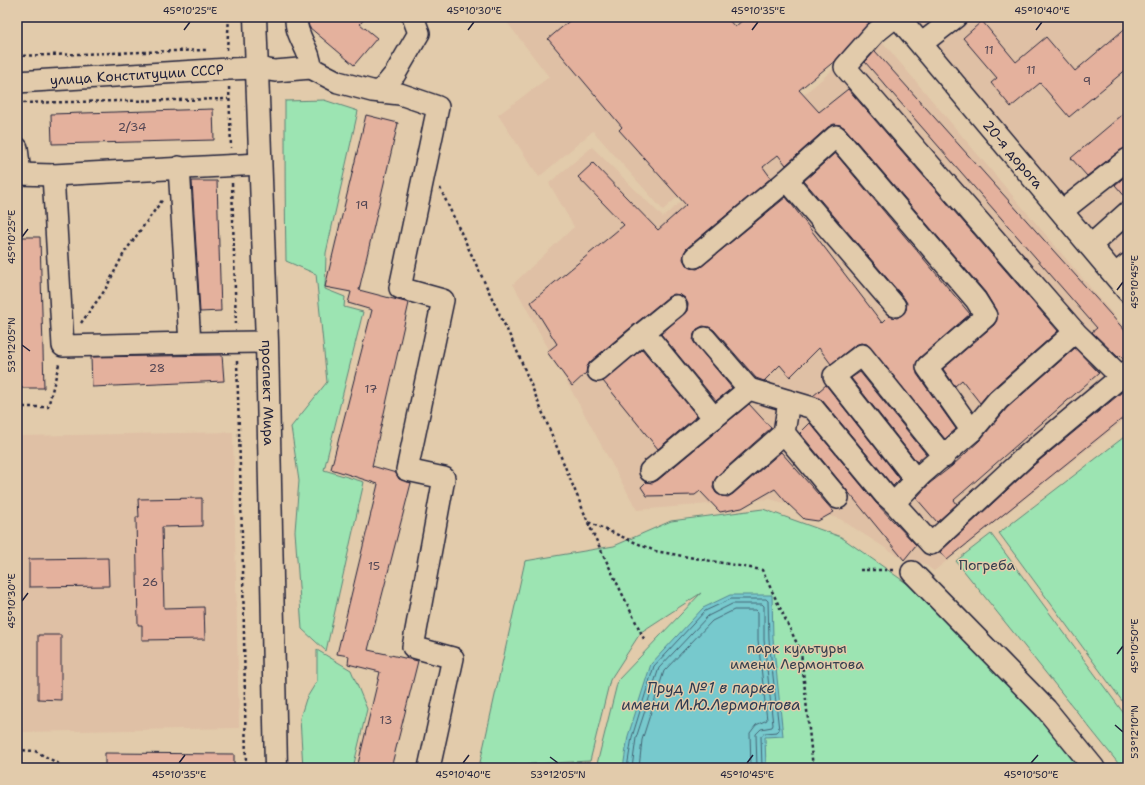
<svg xmlns="http://www.w3.org/2000/svg" width="1145" height="785" font-family="'Shantell Sans',sans-serif">
	<style>
		.built { fill: #dfc0a5 }
		.green { fill: #9ce4b2; stroke: #5f8376 }
		.water { fill: #77c9cd; stroke: #558693 }
		.lines { fill: none; stroke-linecap: round; stroke-linejoin: round }
		.shore { stroke: #446575; stroke-width: 1 }
		.building { fill: #e4b19d; stroke: #22223b }
		.minor-casing { stroke: #22223b; stroke-width: 24 }
		.major-casing { stroke: #22223b; stroke-width: 25 }
		.path { stroke: #22223b; stroke-width: 2.5; stroke-dasharray: 3 3; stroke-linecap: butt }
		.minor { stroke: #e2cbab; stroke-width: 21 }
		.major { stroke: #e2cbab; stroke-width: 22 }
		.ticks { fill: none; stroke: #22223b; stroke-width: 1.5 }
		.labels { text-anchor: middle; stroke-width: 3; stroke-linejoin: round; paint-order: stroke }
		.number-label { font-size: 12px; fill: #524654 }
		.street-label { font-size: 14px; fill: #22223b; stroke: #e2cbab }
		.park-label { font-size: 14px; fill: #343f4d; stroke: #e2cbab }
		.water-label { font-size: 15px; font-style: italic; fill: #2f3b51; stroke: #e2cbab }
		.neatline { fill: none; stroke: #22223b; stroke-width: 1.5 }
		.ticks-label { font-size: 10px; text-anchor: middle; fill: #22223b }
	</style>
	<rect width="100%" height="100%" fill="#e2cbab"/>
	<filter id="ink" filterUnits="userSpaceOnUse"><feTurbulence type="fractalNoise" baseFrequency=".025" numOctaves="2"/><feDisplacementMap in="SourceGraphic" scale="8" xChannelSelector="R" yChannelSelector="G"/><feConvolveMatrix kernelMatrix="1 2 1 2 8 2 1 2 1" color-interpolation-filters="sRGB"/></filter>
	<g filter="url(#ink)">
		<g class="built">
			<path d="M503,17h368l4,5 -212,188 -70,-79 -54,46 -41,-62 51,-38z"/>
			<path d="M909,17h219v267z"/>
			<path d="M875,33l253,299v85l-194,154 -12,-8 -18,-3 -64,-41 -70,-20 -133,11 -124,-226 61,-57 -25,-44 43,-36 71,70z"/>
			<path d="M233,432l6,296 -216,4 -6,-296z"/>
		</g>
		<g class="green">
			<path d="M324,100l34,11 -32,142 -1,36 20,8 -1,10 19,5 -39,158 40,12 -38,169 -24,-22 -7,-98 4,-50 -8,-54 36,-45 -11,-108 -30,-13c-1,-53 -1,-107 -1,-160z"/>
			<path d="M1128,434v275l-129,-176z"/>
			<path d="M763,509l78,28 122,86 120,145h-487l22,-88 83,-87 -60,39 -31,48 -20,81 -111,6 46,-206 89,-15 57,-25z"/>
			<path d="M991,534l137,185v49h-6l-166,-207z"/>
			<path d="M317,650l34,20 16,39 -14,59h-50l-3,-50 6,-19 11,-18z"/>
		</g>
		<path class="water" d="M730,595h42l1,44 10,97 -18,1 1,31h-143l5,-32 23,-72 52,-56z"/>
		<g class="lines">
			<g class="shore">
				<path d="M627,768l5,-31 22,-71 51,-55 26,-12h35l2,2 1,39 10,90 -2,2 -12,1 -4,3 1,32"/>
				<path d="M632,768l4,-30 23,-70 49,-52 24,-12h30l2,2v34l9,85 -1,2 -11,2 -5,5 1,34"/>
				<path d="M639,768l3,-28 22,-69 48,-50 22,-11h22l2,2v28l9,80 -11,5 -6,8 1,35"/>
			</g>
		</g>
		<g class="building">
			<path d="M314,17h52l-6,7 17,14 -23,27 -45,-38 -1,-4z"/>
			<path d="M574,17h152l9,10 11,-10h118l5,6 -33,37 -37,30 20,22 29,-23 210,242 -68,60 -10,12 -18,-23 -7,6 -12,-17 51,-44 3,-5 -1,-10 -11,-18 -140,-164 -5,-3 -6,-1 -6,3 -42,38 -8,-10 -15,12 8,11 -84,70 -3,5 -1,6 3,6 5,3 6,1 5,-3 84,-69 96,126 7,-7 8,2 5,-3 4,-5 1,-7 -3,-5 -100,-117 31,-28 135,161 -51,44 -3,5 1,11 39,55 -11,10 -78,-95 -6,-1 -6,2 -24,19 -12,-16 -29,29 -10,-12 -16,16 -8,-3 -42,-48 -5,-3 -6,-1 -6,3 -3,5 -1,7 39,47 -16,13 -55,-67 26,-23 1,-7 -3,-6 -5,-3 -6,-1 -6,3 -32,26 -46,39 -3,5 -1,6 -14,13 -25,-34 10,-8 -26,-42 93,-77 -46,-48 15,-14 65,67 28,-25 -67,-75 3,-3 -74,-88z"/>
			<path d="M982,21l34,41 30,-25 29,34 53,-45v42l-59,49 -29,-34 -29,24 -20,-24 6,-5 -34,-40z"/>
			<path d="M875,51l253,283v25l-4,1 -4,-5 -2,2 -26,-25 5,-4 -232,-266z"/>
			<path d="M213,109l1,31 -162,4 -1,-30z"/>
			<path d="M1128,110v37l-7,3 -34,26 -16,-18z"/>
			<path d="M366,115l32,8 -39,167 50,13 -37,163 24,7 3,6 12,4 -43,167 50,11 -27,107h-34l23,-96 -32,-8 1,-8 -12,-2 41,-170 -47,-15 41,-159 -24,-7 3,-11 -26,-5z"/>
			<path d="M1128,174v26l-13,-15z"/>
			<path d="M192,181h25l4,130 -21,1z"/>
			<path d="M17,237h23l4,151h-27z"/>
			<path d="M1075,348l24,25 -145,127 3,4 -20,18 -21,-24 14,-15 22,-17 28,-26 27,-32z"/>
			<path d="M642,349l55,67 -39,33 -55,-68z"/>
			<path d="M222,355l2,26 -132,6 -1,-30z"/>
			<path d="M860,372l66,82 -9,8 -66,-84z"/>
			<path d="M826,385l74,94 -7,7 -71,-86 -9,-4z"/>
			<path d="M1128,387v27l-181,146 -7,-8 94,-87z"/>
			<path d="M749,404l22,24 -54,48 -3,6 -1,6 3,5 6,3 6,1 5,-3 48,-42 53,60 -16,9 -14,-2 -17,-16 -12,-14 -33,19 -22,4 -20,-21 -5,4 -48,1 -6,-9 5,-5 6,1 6,-3z"/>
			<path d="M810,423l66,80 40,42 -12,15 -104,-127z"/>
			<path d="M202,498v28l-40,1 2,81 40,-1 1,32 -63,1v-15h-4l-2,-108h3l-1,-18z"/>
			<path d="M108,558l1,28 -80,1v-28z"/>
			<path d="M38,635h23v65l-23,-1z"/>
			<path d="M105,753l129,1v14h-129z"/>
		</g>
		<g class="lines">
			<defs>
				<g id="minor">
					<path d="M296,17c-1,20 15,33 15,51"/>
					<path d="M895,17l-20,16 -30,34 230,265"/>
					<path d="M921,44l35,-27"/>
					<path id="s1" d="M17,82l212,-13 27,-1 19,3 36,-3 27,14 34,9 28,3 38,13 -38,181 43,12 -36,170 37,8 -31,169 40,11 -24,110"/>
					<path d="M380,92l15,-18 24,-41 -6,-16"/>
					<path d="M17,148l3,26"/>
					<path d="M17,174l36,1 207,-11"/>
					<path d="M53,175l10,171 127,-3 -11,-176"/>
					<path d="M1062,211l66,-52"/>
					<path d="M1090,246l38,-34"/>
					<path d="M695,257l92,-77"/>
					<path d="M1115,275l13,-11"/>
					<path d="M895,306l-108,-126 49,-44 140,164 10,16 -59,51 45,64"/>
					<path d="M644,332l32,-26"/>
					<path d="M705,338l44,51"/>
					<path d="M190,343l77,-1"/>
					<path d="M598,371l46,-39 70,86"/>
					<path d="M1121,377l-46,-45 -77,68 -26,31 -50,43 -28,29 37,41 95,-88 102,-85"/>
					<path d="M789,401l-5,32 54,65"/>
					<path d="M650,471l99,-82 64,19 72,87 9,8"/>
					<path d="M916,480l-82,-104 28,-21 82,102"/>
					<path d="M725,485l59,-52"/>
					<path d="M912,572l134,137 48,59"/>
				</g>
				<g id="major">
					<path id="s2" d="M255,17l12,325 9,426"/>
					<path id="s3" d="M898,17l230,274"/>
				</g>
			</defs>
			<use href="#minor" class="minor-casing"/>
			<use href="#major" class="major-casing"/>
			<g class="path">
				<path d="M227,50l2,-33"/>
				<path d="M17,56l189,-6"/>
				<path d="M229,87l2,61"/>
				<path d="M17,103l211,-4"/>
				<path d="M232,183l4,143"/>
				<path d="M440,188l77,163 71,171 67,29 107,19 39,82 12,116"/>
				<path d="M81,323l24,-33 19,-37 39,-54"/>
				<path d="M237,361l6,210 3,197"/>
				<path d="M17,407h31l11,-43"/>
				<path d="M588,523l57,118"/>
				<path d="M860,570h34"/>
				<path d="M17,750l18,1 26,14 2,3"/>
			</g>
			<use href="#minor" class="minor"/>
			<use href="#major" class="major"/>
		</g>
	</g>
	<path class="ticks" d="M184,30l6,-8M468,30l6,-8M752,30l6,-8M1036,30l6,-8M22,237l6,-8M1117,290l6,-8M22,345l8,6M22,601l6,-8M1117,654l6,-8M1115,725l8,7M550,757l8,6M179,763l6,-8M463,763l6,-8M747,763l6,-8M1031,763l7,-8"/>
	<g class="labels">
		<g class="number-label">
			<text x="989" y="54">11</text>
			<text x="1031" y="74">11</text>
			<text x="1087" y="85">9</text>
			<text x="132" y="131">2/34</text>
			<text x="362" y="209">19</text>
			<text x="157" y="372">28</text>
			<text x="371" y="393">17</text>
			<text x="374" y="570">15</text>
			<text x="150" y="586">26</text>
			<text x="386" y="724">13</text>
		</g>
		<g class="street-label">
			<text dy="5" stroke="none"><textPath href="#s1" startOffset="120">улица Конституции СССР</textPath></text>
			<text dy="5" stroke="none"><textPath href="#s3" startOffset="179">20-я дорога</textPath></text>
			<text dy="5" stroke="none"><textPath href="#s2" startOffset="376">проспект Мира</textPath></text>
		</g>
		<g class="park-label">
			<text x="987" y="570">Погреба</text>
			<text x="797" y="653">парк культуры<tspan x="797" dy="16">имени Лермонтова</tspan></text>
		</g>
		<g class="water-label">
			<text x="711" y="693">Пруд №1 в парке<tspan x="711" dy="17">имени М.Ю.Лермонтова</tspan></text>
		</g>
	</g>
	<rect width="1145" height="785" fill="none" stroke="#e2cbab" stroke-width="44"/>
	<rect x="22" y="22" width="1101" height="741" class="neatline"/>
	<g class="ticks-label">
		<text x="190" y="14">45°10'25"E</text>
		<text x="474" y="14">45°10'30"E</text>
		<text x="758" y="14">45°10'35"E</text>
		<text x="1042" y="14">45°10'40"E</text>
		<text transform="translate(11 237) rotate(-90)" y="4">45°10'25"E</text>
		<text transform="translate(1134 282) rotate(-90)" y="4">45°10'45"E</text>
		<text transform="translate(11 345) rotate(-90)" y="4">53°12'05"N</text>
		<text transform="translate(11 601) rotate(-90)" y="4">45°10'30"E</text>
		<text transform="translate(1134 646) rotate(-90)" y="4">45°10'50"E</text>
		<text transform="translate(1134 732) rotate(-90)" y="4">53°12'10"N</text>
		<text x="179" y="778">45°10'35"E</text>
		<text x="463" y="778">45°10'40"E</text>
		<text x="558" y="778">53°12'05"N</text>
		<text x="747" y="778">45°10'45"E</text>
		<text x="1031" y="778">45°10'50"E</text>
	</g>
</svg>
